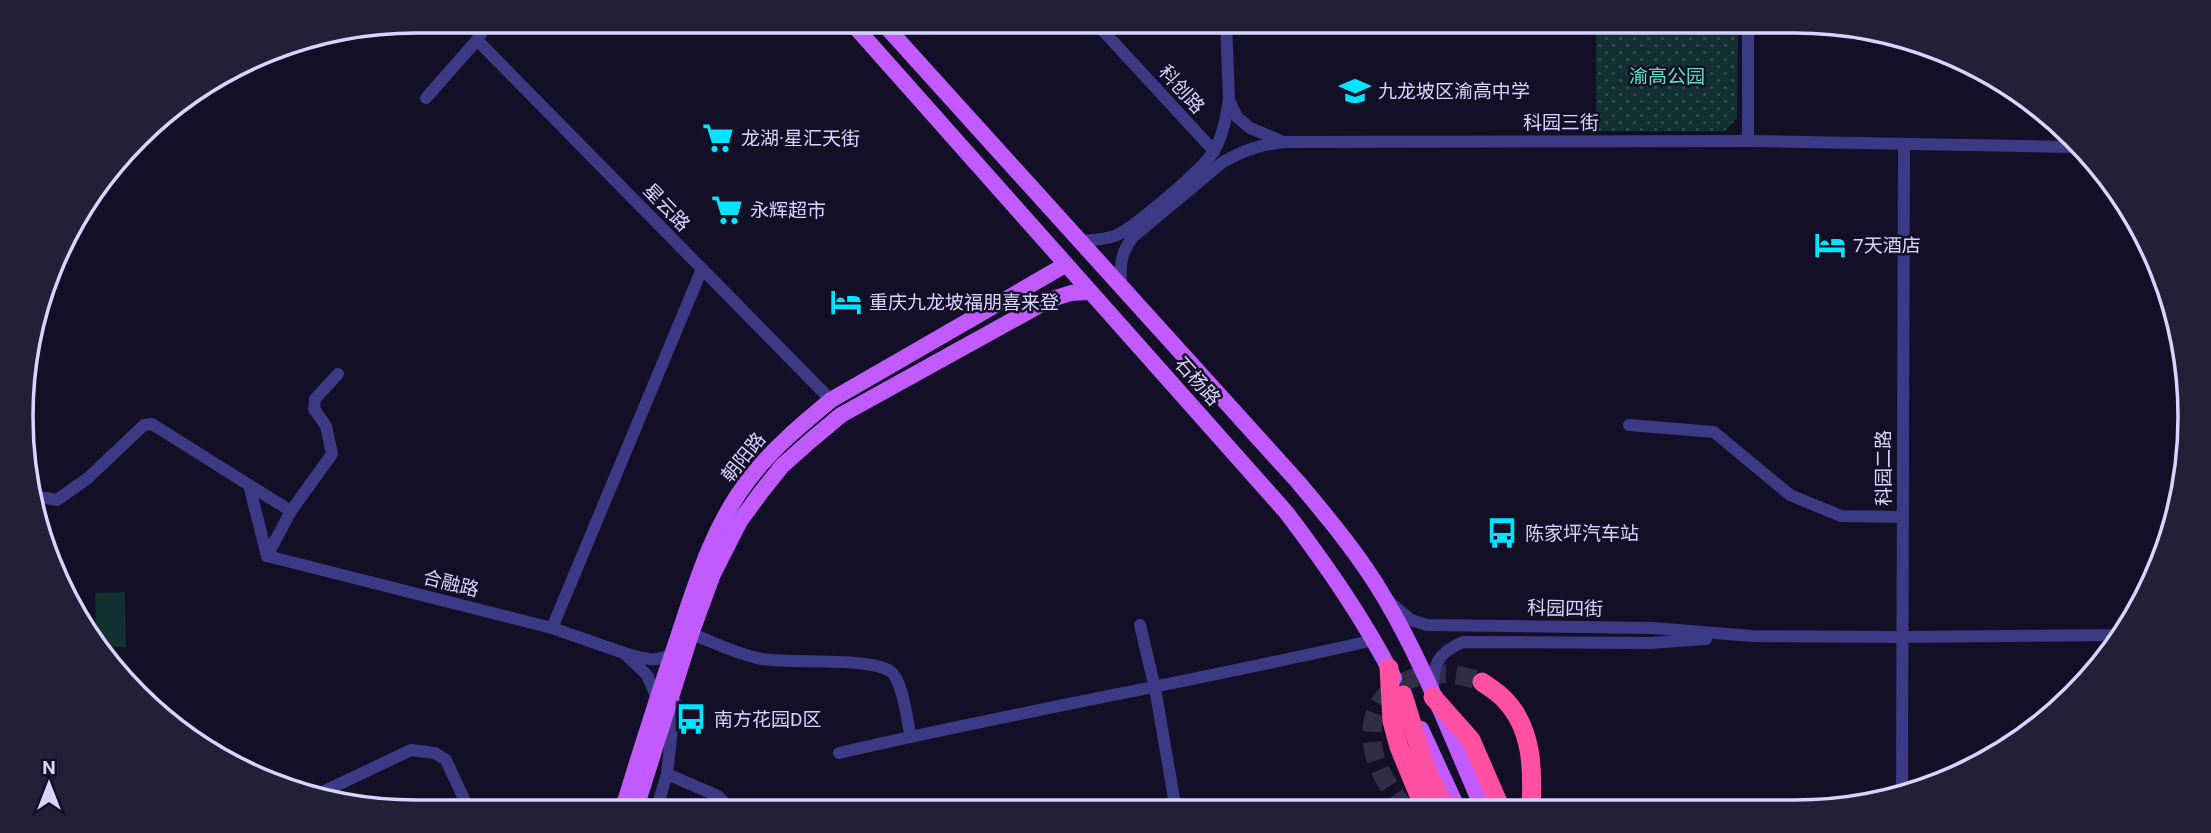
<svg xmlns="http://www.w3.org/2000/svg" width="2211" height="833" font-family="Roboto,'Noto Sans SC',sans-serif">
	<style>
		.park { fill: url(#park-dots) }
		.pitch { fill: #12302f }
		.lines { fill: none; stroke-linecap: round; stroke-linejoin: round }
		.highway-tunnel { stroke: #312d47; stroke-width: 19; stroke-dasharray: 19 10; stroke-linecap: butt }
		.minor { stroke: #3d3a85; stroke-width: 12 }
		.major { stroke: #c25bff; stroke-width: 16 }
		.highway { stroke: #ff4fa3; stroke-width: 19 }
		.labels { text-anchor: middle; stroke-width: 5; stroke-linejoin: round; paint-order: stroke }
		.park-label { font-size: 19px; fill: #5fe0c0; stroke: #130f26 }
		.street-label { font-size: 19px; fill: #d9d4ff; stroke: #130f26 }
		.poi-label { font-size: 19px; fill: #d9d4ff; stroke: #130f26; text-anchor: start }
		.rim { fill: none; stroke: #d9d4ff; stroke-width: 3.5 }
	</style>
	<defs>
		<pattern id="park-dots" width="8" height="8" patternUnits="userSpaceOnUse" patternTransform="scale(1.75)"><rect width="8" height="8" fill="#12302f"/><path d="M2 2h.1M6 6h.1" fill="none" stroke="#344d4e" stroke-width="1.8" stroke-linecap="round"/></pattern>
	</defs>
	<rect width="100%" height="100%" fill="#130f26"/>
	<path class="park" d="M1599,21h139l-1,97 -12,13h-129v-96z"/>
	<path class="pitch" d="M125,592l1,55h-28l-2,-2 -1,-52z"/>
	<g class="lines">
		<path class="highway-tunnel" d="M1406,810c-13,-18 -27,-35 -32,-57 -15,-70 53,-93 108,-71"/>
		<g class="minor">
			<path d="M1094,21l120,130"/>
			<path d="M1226,21l3,79 8,17 13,11 29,12"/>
			<path d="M1748,21v120"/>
			<path d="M477,40l354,360"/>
			<path d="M426,98l51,-58 12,-19"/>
			<path d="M1080,241c12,-1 25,-1 37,-6 18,-8 87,-67 97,-84 9,-16 12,-33 15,-51"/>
			<path d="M1121,287c-1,-20 -1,-34 12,-50l90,-75c21,-12 39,-18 63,-20l462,-1 326,6"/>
			<path d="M1629,425l85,7 76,63 51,21 61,1"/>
			<path d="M249,485l42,26"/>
			<path d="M29,495l28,5 31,-22 56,-53 8,-1 97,61 18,71"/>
			<path d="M267,556l285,72 72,25"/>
			<path d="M267,556l24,-45 41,-57 -6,-28 -12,-17 1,-10 23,-25"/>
			<path d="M1391,603l20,17 16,5 225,3 100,8 150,1 218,-2"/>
			<path d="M1140,625l15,63 21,122"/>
			<path d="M552,628l150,-359"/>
			<path d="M691,634c23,8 47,21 71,25 30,5 106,-2 128,12 13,8 17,51 21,66"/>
			<path d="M1433,691c0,-27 4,-38 30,-49l188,1 55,-4"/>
			<path d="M657,698l-10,-23 -23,-22c17,5 33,11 49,0"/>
			<path d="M839,753c177,-41 357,-72 535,-113"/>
			<path d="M667,774l51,22 14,15"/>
			<path d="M1902,792l2,-648"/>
			<path d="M312,797l99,-47 24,3 11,7 24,52"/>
			<path d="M656,811l11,-37 8,-72"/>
		</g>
		<g class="major">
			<path d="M850,21l436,491c40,53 78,107 108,166"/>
			<path d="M881,21l417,461c31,37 62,74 86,115 40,67 68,142 99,212"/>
			<path d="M1421,729l37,80"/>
			<path d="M635,811l56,-177 22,-60 27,-53 22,-30 20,-25 28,-25 31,-26 208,-115 22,-7 18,-1"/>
			<path d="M622,812c17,-57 35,-113 54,-169 19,-57 36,-117 74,-165 23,-30 52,-54 81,-78l234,-135"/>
		</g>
		<g class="highway">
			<path d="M1389,668l3,53 7,26 26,63"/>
			<path d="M1482,682c7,5 16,10 22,17 29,29 29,72 27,110"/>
			<path d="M1403,695l22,71 20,44"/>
			<path d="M1433,697l38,43 30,69"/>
		</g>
	</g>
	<defs>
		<symbol id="school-bare" viewBox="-9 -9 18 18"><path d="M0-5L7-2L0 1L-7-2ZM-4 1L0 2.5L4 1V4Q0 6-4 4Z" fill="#00e5ff" stroke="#130f26" stroke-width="2.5" paint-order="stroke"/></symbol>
		<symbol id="supermarket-bare" viewBox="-9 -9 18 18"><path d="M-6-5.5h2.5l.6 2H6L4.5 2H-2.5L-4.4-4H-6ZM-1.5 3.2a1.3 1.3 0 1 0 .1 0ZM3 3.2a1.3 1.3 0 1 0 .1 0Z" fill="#00e5ff" stroke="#130f26" stroke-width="2.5" paint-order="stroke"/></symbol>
		<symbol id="hotel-bare" viewBox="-9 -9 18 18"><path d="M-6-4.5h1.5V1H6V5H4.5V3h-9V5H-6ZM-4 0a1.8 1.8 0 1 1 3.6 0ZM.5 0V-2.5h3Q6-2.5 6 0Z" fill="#00e5ff" stroke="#130f26" stroke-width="2.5" paint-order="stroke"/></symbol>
		<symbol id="bus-bare" viewBox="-9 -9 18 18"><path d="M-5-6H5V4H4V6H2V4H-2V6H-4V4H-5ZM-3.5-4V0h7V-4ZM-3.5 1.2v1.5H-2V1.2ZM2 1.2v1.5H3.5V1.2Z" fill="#00e5ff" stroke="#130f26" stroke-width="2.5" paint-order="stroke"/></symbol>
	</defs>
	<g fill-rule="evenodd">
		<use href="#school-bare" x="1333" y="69" width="44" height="44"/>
		<use href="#supermarket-bare" x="696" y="116" width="44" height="44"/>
		<use href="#supermarket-bare" x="705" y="188" width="44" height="44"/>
		<use href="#hotel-bare" x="1808" y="223" width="44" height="44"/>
		<use href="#hotel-bare" x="824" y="280" width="44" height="44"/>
		<use href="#bus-bare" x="1480" y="511" width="44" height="44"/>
		<use href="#bus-bare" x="669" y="697" width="44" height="44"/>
	</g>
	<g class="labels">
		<g class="park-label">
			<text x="1667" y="83">渝高公园</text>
		</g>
		<g class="street-label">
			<text transform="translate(1182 89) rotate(48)" y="7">科创路</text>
			<text x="1561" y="129">科园三街</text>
			<text transform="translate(667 207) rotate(46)" y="7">星云路</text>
			<text transform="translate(1198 381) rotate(48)" y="7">石杨路</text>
			<text transform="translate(743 457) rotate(-51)" y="7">朝阳路</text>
			<text transform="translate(1883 468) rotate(-90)" y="7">科园二路</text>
			<text transform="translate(451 583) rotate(14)" y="7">合融路</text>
			<text transform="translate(1565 608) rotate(1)" y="7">科园四街</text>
		</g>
		<g class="poi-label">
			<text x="1378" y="98">九龙坡区渝高中学</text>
			<text x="741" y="145">龙湖·星汇天街</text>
			<text x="750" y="217">永辉超市</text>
			<text x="1853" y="252">7天酒店</text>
			<text x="869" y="309">重庆九龙坡福朋喜来登</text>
			<text x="1525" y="540">陈家坪汽车站</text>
			<text x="714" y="726">南方花园D区</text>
		</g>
	</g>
	<path d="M0 0H2211V833H0ZM416 33H1795A383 383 0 0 1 2178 416V417A383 383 0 0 1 1795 800H416A383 383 0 0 1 33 417V416A383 383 0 0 1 416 33Z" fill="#231f37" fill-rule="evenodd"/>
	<path class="rim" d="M416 33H1795A383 383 0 0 1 2178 416V417A383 383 0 0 1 1795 800H416A383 383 0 0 1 33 417V416A383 383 0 0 1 416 33Z"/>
	<g transform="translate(49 784)" stroke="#130f26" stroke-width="5" paint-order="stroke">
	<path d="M0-5L12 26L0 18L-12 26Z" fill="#d9d4ff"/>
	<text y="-10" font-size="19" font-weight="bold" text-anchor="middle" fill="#d9d4ff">N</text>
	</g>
</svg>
